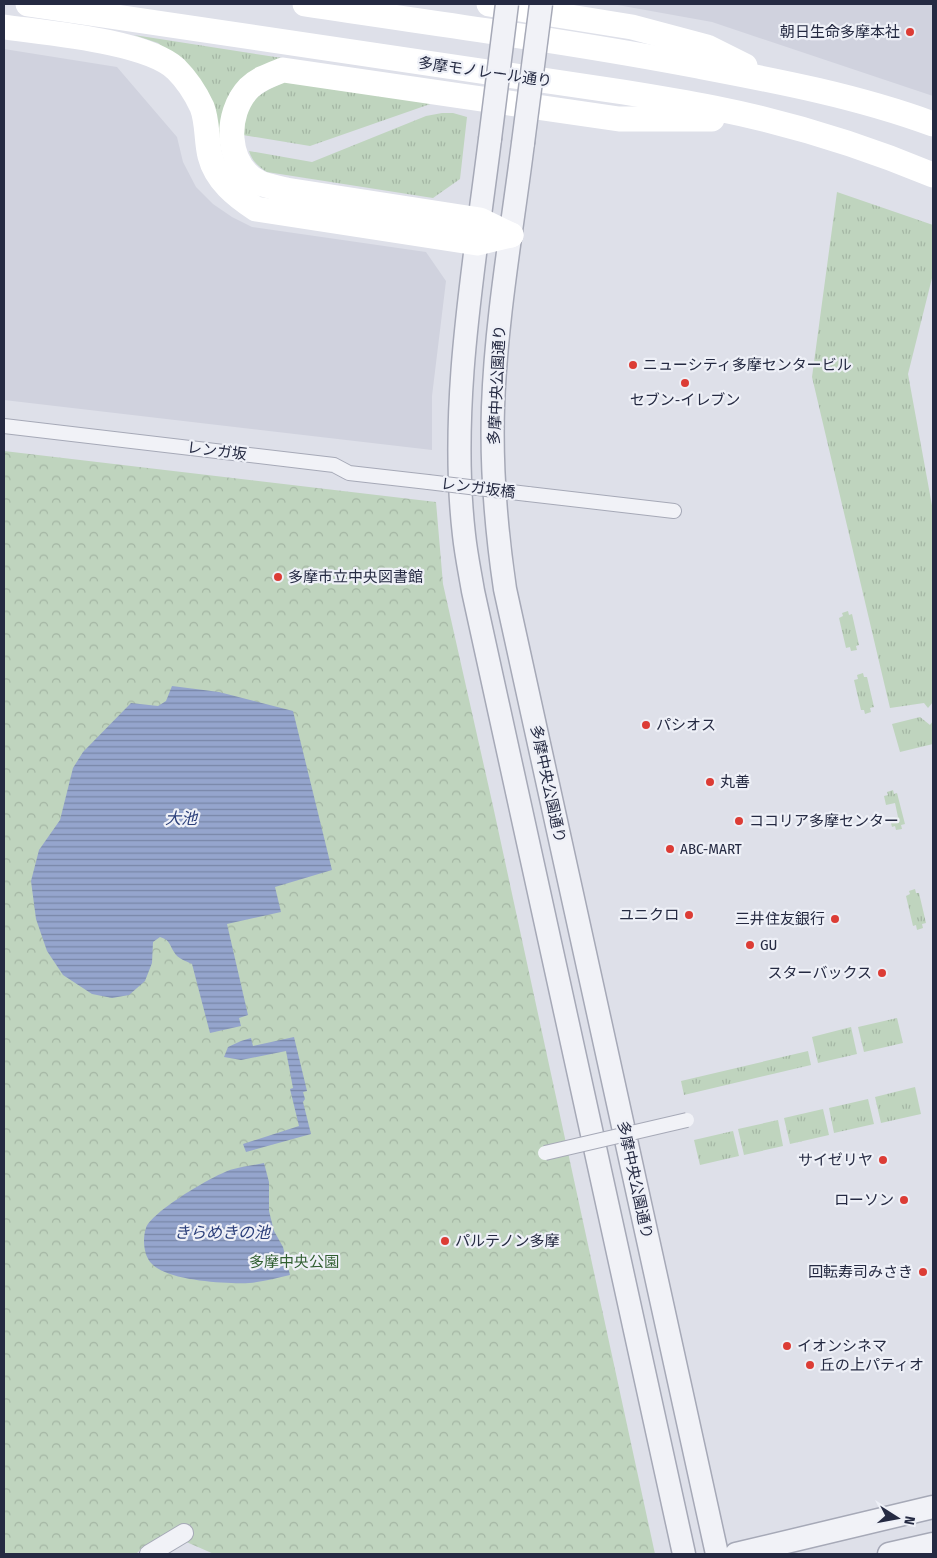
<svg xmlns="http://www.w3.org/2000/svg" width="937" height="1558" font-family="'Fira Sans Condensed','Noto Sans JP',sans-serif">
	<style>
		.built { fill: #d0d2de }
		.grass { fill: url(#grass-tufts) }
		.forest { fill: url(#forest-crowns) }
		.water { fill: url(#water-rules) }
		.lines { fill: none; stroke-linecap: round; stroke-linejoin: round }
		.pedestrian-casing { stroke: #a6a9b7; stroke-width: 16 }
		.minor-casing { stroke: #a6a9b7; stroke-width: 20 }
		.tertiary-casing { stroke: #a6a9b7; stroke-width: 25 }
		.pedestrian { stroke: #f1f2f7; stroke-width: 14 }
		.minor { stroke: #f1f2f7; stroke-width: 18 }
		.tertiary { stroke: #f1f2f7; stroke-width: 22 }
		.secondary { stroke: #fff; stroke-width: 25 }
		.pedestrian-bridge-casing { stroke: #a6a9b7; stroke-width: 16; stroke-linecap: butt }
		.tertiary-bridge-casing { stroke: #a6a9b7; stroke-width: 25; stroke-linecap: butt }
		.pedestrian-bridge { stroke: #f1f2f7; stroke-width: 14 }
		.tertiary-bridge { stroke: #f1f2f7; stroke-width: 22 }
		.poi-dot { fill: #dc3c35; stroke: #eef0f7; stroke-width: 2 }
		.labels { text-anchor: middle; stroke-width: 4.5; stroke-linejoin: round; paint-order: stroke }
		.poi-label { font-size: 15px; fill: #252a42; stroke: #eef0f7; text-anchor: start }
		.street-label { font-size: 15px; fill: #252a42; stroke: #eef0f7 }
		.park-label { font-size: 15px; fill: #315f31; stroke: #eef0f7 }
		.water-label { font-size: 16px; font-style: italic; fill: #2b3f7a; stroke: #eef0f7 }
	</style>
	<defs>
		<pattern id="grass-tufts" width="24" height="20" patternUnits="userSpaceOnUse" patternTransform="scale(1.25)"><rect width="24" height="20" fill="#bfd4be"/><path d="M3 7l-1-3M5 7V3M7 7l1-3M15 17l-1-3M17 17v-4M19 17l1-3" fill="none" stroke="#a4b6a4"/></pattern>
		<pattern id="forest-crowns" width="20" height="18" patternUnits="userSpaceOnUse" patternTransform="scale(1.25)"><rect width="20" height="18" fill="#bfd4be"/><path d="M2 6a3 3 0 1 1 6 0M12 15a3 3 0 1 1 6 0" fill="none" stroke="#a4b6a4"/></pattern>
		<pattern id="water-rules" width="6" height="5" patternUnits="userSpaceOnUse" patternTransform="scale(1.25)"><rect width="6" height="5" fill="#95a5cd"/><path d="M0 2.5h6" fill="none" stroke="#7987a8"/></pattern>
	</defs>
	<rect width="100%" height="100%" fill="#dee0e9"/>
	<g class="built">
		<path d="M612,4h321v92l-221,-74z"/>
		<path d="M4,49l113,18 60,70 6,25 13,25 17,17 19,13 20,10 174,25 20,29 -14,115v54l-428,-50z"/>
	</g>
	<g class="grass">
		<path d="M134,35l161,25 -17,2 -56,87 -46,-92 -18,-14z"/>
		<path d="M291,79l145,23 -126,44 -67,-11c1,-37 18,-42 48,-56z"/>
		<path d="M442,113h11l14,4 -7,62 -27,19 -166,-26c-9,-6 -15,-11 -18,-21l63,11 114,-46z"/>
		<path d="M837,192l96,33v49l-25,100 25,137v191l-5,6 -4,-5 -34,5 -78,-331z"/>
		<path d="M848,611l1,4 3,-1 7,31 -3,1 1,4 -6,1 -1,-4 -4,1 -7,-30 4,-2 -1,-3z"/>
		<path d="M863,673l1,4h3l7,30 -4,1 1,4 -6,2 -1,-4h-3l-7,-30 4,-1 -1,-4z"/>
		<path d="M920,717l10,8 3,-4v23l-33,8 -8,-28z"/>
		<path d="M893,790l1,4 3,-1 8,31 -4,1 1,4 -6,1 -1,-4 -3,1 -2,-8 8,-2 -3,-14 -9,2 -2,-9 4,-1 -1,-3z"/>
		<path d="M915,889l1,4h3l7,30 -4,1 1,4 -6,2 -1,-5 -3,1 -7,-30 4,-2 -1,-3z"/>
		<path d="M897,1018l6,25 -39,9 -6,-25z"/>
		<path d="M851,1027l6,27 -39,9 -6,-26z"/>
		<path d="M808,1051l3,14 -127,30 -3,-14z"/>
		<path d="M915,1087l6,27 -40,9 -6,-26z"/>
		<path d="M868,1099l6,25 -40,9 -5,-25z"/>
		<path d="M823,1109l6,26 -39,9 -6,-26z"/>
		<path d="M778,1120l5,26 -39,9 -6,-26z"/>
		<path d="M733,1131l6,25 -39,9 -6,-25z"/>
	</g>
	<path class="forest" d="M4,451l432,51 7,82 50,222 162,748h-441l-46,-20 -25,13 -7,7h-132z"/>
	<g class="water">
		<path d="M172,686l47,6 74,19 39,159 -57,17 6,25 -54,12 21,91 -9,3 2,8 -31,7 -18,-69c-6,-3 -14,-5 -18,-12 -5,-8 -4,-12 -14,-15l-7,5 -1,21 -7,18 -16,14 -17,3 -20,-4 -29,-19 -16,-24 -11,-32 -5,-38 8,-31 21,-30 13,-52 10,-16 48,-49 27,3 8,-5z"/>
		<path d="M294,1037l13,54 -4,1 2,7 -2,3 8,32 -65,18 -3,-8 56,-18 -9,-37 3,-1 -7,-37 -45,9 -17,-3 4,-10 13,-6 10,-3 2,8z"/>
		<path d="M264,1163l5,19v29l5,20 9,16 7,28c-13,3 -28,7 -41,8 -22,1 -81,-2 -97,-19 -8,-8 -10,-24 -6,-36 6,-16 60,-48 77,-55 12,-6 28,-7 41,-10z"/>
	</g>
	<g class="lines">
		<defs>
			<g id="pedestrian">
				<path d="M4,426l330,39 15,8 79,9"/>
				<path d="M528,494l146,17"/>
			</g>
			<path id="minor" d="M149,1554l35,-21"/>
			<g id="tertiary">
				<path d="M490,139c-16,129 -41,266 -26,396 2,19 6,38 9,56l211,963"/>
				<path d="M523,143c-11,87 -27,176 -30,264 -2,61 3,121 12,182l212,965"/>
				<path d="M736,1554l197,-47"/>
				<path d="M889,1554l44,-10"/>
			</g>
		</defs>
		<use href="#pedestrian" class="pedestrian-casing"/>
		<use href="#minor" class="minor-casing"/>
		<use href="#tertiary" class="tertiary-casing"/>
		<use href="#pedestrian" class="pedestrian"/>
		<use href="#minor" class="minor"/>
		<use href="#tertiary" class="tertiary"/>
		<g class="secondary">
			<path d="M28,4l595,88c31,5 61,10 91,16 75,15 149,38 219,67"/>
			<path d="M305,4c131,20 262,37 393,62 79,15 159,30 235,58"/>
			<path d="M489,4l143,23 75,20 38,19"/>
			<path d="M4,27c42,6 142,14 172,42 10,10 20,25 26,38 6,15 4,33 8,49 6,24 26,40 46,53l221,34 34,-8"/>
			<path d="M511,235l-31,-15 -194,-30c-8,-2 -19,-4 -26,-7 -35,-17 -36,-69 -11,-95 9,-9 21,-13 34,-18l336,49h93"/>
		</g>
		<defs>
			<g id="pedestrian-bridge">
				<path d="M428,482l100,12"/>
				<path d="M545,1153l142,-33"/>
			</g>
			<g id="tertiary-bridge">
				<path d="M490,139l17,-135"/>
				<path d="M523,143l18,-139"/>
			</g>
		</defs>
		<use href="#pedestrian-bridge" class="pedestrian-bridge-casing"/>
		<use href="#tertiary-bridge" class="tertiary-bridge-casing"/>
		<use href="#pedestrian-bridge" class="pedestrian-bridge"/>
		<use href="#tertiary-bridge" class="tertiary-bridge"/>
	</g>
	<g class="poi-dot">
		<circle cx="910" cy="32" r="5"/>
		<circle cx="633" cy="365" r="5"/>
		<circle cx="685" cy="383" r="5"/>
		<circle cx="278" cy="577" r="5"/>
		<circle cx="646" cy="725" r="5"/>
		<circle cx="710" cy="782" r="5"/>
		<circle cx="739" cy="821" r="5"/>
		<circle cx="670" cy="849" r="5"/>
		<circle cx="689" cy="915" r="5"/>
		<circle cx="835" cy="919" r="5"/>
		<circle cx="750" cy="945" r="5"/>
		<circle cx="882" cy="973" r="5"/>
		<circle cx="883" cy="1160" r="5"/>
		<circle cx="904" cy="1200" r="5"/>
		<circle cx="445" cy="1241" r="5"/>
		<circle cx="923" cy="1272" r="5"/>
		<circle cx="787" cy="1346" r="5"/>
		<circle cx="810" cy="1365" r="5"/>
	</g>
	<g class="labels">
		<g class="poi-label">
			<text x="900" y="37" text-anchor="end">朝日生命多摩本社</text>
			<text x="643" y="370">ニューシティ多摩センタービル</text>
			<text x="685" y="405" text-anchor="middle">セブン-イレブン</text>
			<text x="288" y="582">多摩市立中央図書館</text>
			<text x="656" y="730">パシオス</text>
			<text x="720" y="787">丸善</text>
			<text x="749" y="826">ココリア多摩センター</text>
			<text x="680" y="854">ABC-MART</text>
			<text x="679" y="920" text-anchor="end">ユニクロ</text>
			<text x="825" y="924" text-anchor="end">三井住友銀行</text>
			<text x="760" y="950">GU</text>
			<text x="872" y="978" text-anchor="end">スターバックス</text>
			<text x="873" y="1165" text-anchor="end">サイゼリヤ</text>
			<text x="894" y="1205" text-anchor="end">ローソン</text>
			<text x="455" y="1246">パルテノン多摩</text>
			<text x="913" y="1277" text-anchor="end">回転寿司みさき</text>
			<text x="797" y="1351">イオンシネマ</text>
			<text x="820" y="1370">丘の上パティオ</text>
		</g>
		<g class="street-label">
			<text transform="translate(485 72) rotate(8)" y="5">多摩モノレール通り</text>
			<text transform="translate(497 385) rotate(-87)" y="5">多摩中央公園通り</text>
			<text transform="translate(217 451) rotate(7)" y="5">レンガ坂</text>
			<text transform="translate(478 488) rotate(7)" y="5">レンガ坂橋</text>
			<text transform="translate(548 784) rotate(78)" y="5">多摩中央公園通り</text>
			<text transform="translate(635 1180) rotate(78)" y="5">多摩中央公園通り</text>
		</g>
		<g class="park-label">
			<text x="294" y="1267">多摩中央公園</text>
		</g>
		<g class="water-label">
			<text x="181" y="824">大池</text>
			<text x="222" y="1238">きらめきの池</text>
		</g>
	</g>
	<rect width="937" height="1558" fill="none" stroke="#252a42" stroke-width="10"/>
	<g transform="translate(897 1518) rotate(101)" stroke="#eef0f7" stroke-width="4" paint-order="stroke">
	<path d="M0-4L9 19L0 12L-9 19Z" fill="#252a42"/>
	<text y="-8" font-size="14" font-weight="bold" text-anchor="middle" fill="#252a42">N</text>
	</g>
</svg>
